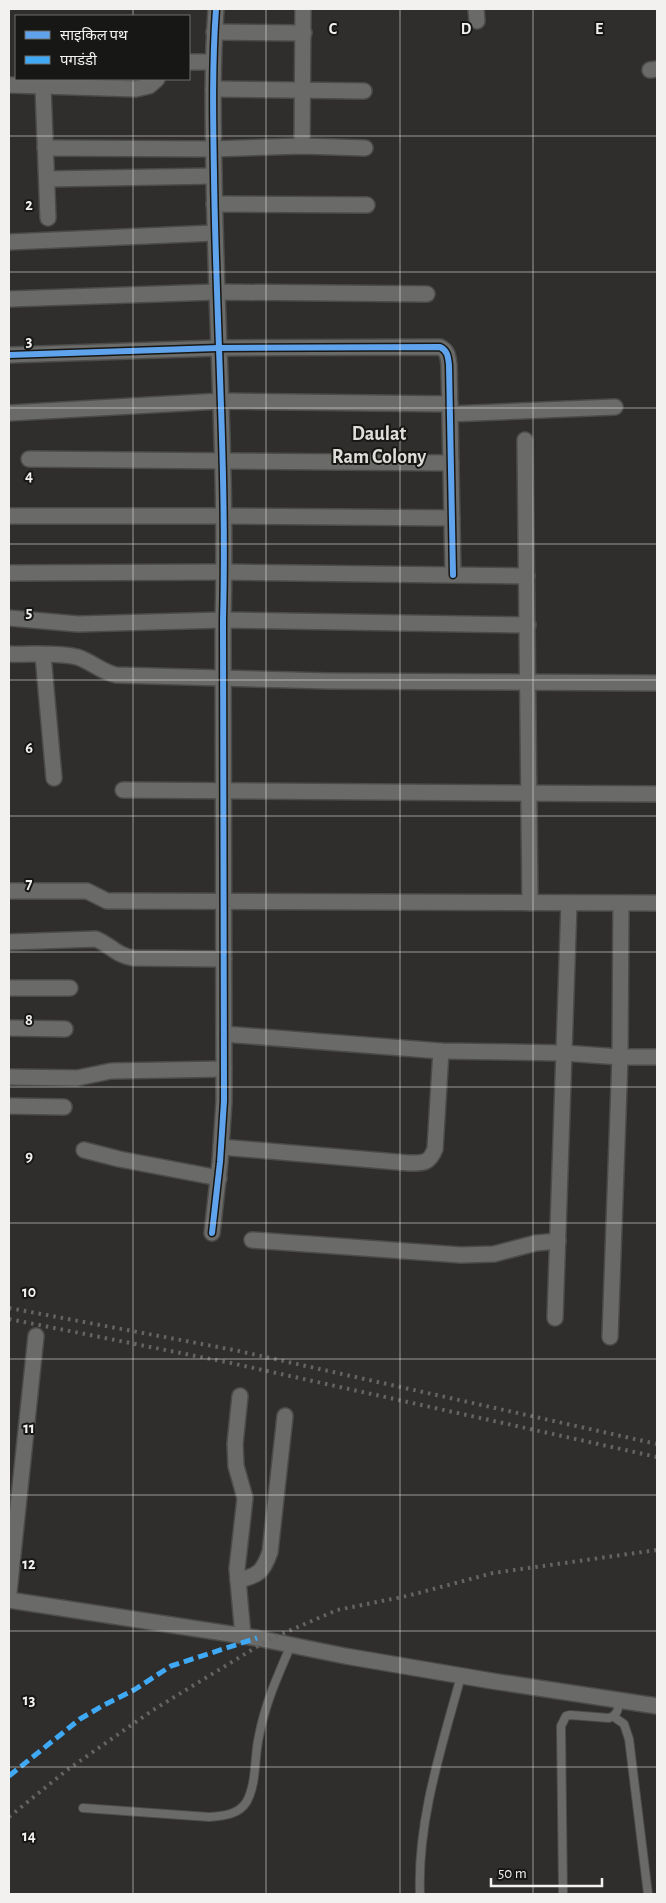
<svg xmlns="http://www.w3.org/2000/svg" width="666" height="1903" font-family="'Alegreya Sans','Noto Sans Devanagari',sans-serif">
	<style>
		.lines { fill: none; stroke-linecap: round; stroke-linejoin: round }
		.lane-casing { stroke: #4b4b49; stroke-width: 10 }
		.street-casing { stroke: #4b4b49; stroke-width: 18 }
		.lane { stroke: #6a6a68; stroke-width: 8 }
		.street { stroke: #6a6a68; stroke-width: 15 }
		.rail { stroke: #656462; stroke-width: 4; stroke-dasharray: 2.5 5; stroke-linecap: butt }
		.quiet { stroke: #3fa9f5; stroke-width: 5; stroke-dasharray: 10 5; stroke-linecap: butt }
		.cycleway-casing { stroke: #171715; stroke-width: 9 }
		.cycleway { stroke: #60a3ed; stroke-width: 6 }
		.grid { fill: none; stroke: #f2f1ef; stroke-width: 1; stroke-opacity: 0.55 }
		.labels { text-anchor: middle; stroke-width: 4; stroke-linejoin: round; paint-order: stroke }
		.neighbourhood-label { font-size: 20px; font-weight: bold; fill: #e0deda; stroke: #171715 }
		.grid-label { font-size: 16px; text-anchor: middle; font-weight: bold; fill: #f2f1ef; stroke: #171715; stroke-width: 4; stroke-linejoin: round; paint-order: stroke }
	</style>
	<rect width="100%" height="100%" fill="#2f2e2c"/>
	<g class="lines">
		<defs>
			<g id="lane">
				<path d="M614,1717l10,7 5,15 19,155"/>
				<path d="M83,1808l126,9c14,-1 30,-2 38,-16 10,-19 7,-44 12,-65 6,-32 19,-61 32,-91"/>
				<path d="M420,1894c-3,-73 22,-148 41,-218"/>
				<path d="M563,1894l-2,-168 5,-10 4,-1 39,3c9,-3 9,-9 10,-17"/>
			</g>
			<g id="street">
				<path d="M476,9l1,12"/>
				<path d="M214,32l90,1"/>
				<path d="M189,62h24"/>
				<path d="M650,70l7,-1"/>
				<path d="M9,85l127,4 13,-3 8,-7"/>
				<path d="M43,87l5,131"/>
				<path d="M213,89l151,2"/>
				<path d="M302,146l1,-137"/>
				<path d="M45,148l168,1 89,-3 63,2"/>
				<path d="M47,179l167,-3"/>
				<path d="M214,204l153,1"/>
				<path d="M9,242l205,-9"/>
				<path d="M9,299l207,-7 211,2"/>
				<path d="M9,355l209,-7 222,-1c8,4 8,10 9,18l4,210"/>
				<path d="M9,413l212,-12 229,3"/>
				<path d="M450,414l165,-7"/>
				<path d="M525,440l5,463"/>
				<path d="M29,459l422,4"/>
				<path d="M9,516h214l229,2"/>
				<path d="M9,573l215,-1 303,4"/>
				<path d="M9,618l69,6 145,-4 305,5"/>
				<path d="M9,654c21,1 47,-2 68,3 14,4 24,15 39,18l213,6 328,2"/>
				<path d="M43,655l11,123"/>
				<path d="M123,790l534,4"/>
				<path d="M9,891h78l20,10h11l539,2"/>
				<path d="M9,942l87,-3c16,7 18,15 37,19l91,1"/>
				<path d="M9,988h61"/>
				<path d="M9,1028l56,1"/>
				<path d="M224,1034l217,17 123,2 56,4h37"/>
				<path d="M9,1077l68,1 34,-7 113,-2"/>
				<path d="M9,1106l55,1"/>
				<path d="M221,1147l188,16c14,0 20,1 26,-14l6,-98"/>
				<path d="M84,1150l35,9 100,19"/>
				<path d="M212,1233l8,-71 4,-61 -1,-481c4,-148 -7,-297 -9,-445 -1,-56 -2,-111 2,-166"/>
				<path d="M252,1240l209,15 33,-1 42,-11 22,-2"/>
				<path d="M555,1318l14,-415"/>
				<path d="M610,1337l10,-280 1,-154"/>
				<path d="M240,1396l-5,48 1,22 9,32 -8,71 6,67"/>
				<path d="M238,1580c20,-4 25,-8 32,-28l15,-136"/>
				<path d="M9,1592l27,-256"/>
				<path d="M9,1600l248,38 88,18 147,25 165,25"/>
			</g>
		</defs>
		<use href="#lane" class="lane-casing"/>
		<use href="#street" class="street-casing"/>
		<use href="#lane" class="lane"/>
		<use href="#street" class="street"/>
		<g class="rail">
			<path d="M9,1308l225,42 423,94"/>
			<path d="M9,1319l222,44 426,94"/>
			<path d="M9,1817l58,-47 86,-60 115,-70 69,-30 70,-14 86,-23 164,-23"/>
		</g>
		<path class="quiet" d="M9,1776l71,-57 24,-14 30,-15 37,-24 86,-28"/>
		<defs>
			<g id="cycleway">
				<path d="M9,355l209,-7 222,-1c8,4 8,10 9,18l4,210"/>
				<path d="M212,1233l8,-71 4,-61 -1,-481c4,-148 -7,-297 -9,-445 -1,-56 -2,-111 2,-166"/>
			</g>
		</defs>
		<use href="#cycleway" class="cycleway-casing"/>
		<use href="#cycleway" class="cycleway"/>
	</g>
	<path class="grid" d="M133,9v7M266,9v1885M400,9v1885M533,9v1885M133,79v1815M9,136h648M9,272h648M9,408h648M9,544h648M9,680h648M9,816h648M9,952h648M9,1087h648M9,1223h648M9,1359h648M9,1495h648M9,1631h648M9,1767h648"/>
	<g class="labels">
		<g class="neighbourhood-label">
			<text x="379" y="440">Daulat<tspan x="379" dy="23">Ram Colony</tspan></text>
		</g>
	</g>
	<g class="grid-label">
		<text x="333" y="34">C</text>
		<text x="466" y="34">D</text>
		<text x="599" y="34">E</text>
		<text x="29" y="210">2</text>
		<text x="29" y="346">3</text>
		<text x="29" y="481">4</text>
		<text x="29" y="617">5</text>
		<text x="29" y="753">6</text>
		<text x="29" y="889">7</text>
		<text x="29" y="1025">8</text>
		<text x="29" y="1161">9</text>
		<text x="29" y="1297">10</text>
		<text x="29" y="1433">11</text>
		<text x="29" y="1569">12</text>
		<text x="29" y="1705">13</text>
		<text x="29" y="1841">14</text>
	</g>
	<rect width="666" height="1903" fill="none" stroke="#f2f1ef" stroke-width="20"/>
	<rect x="15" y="15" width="175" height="65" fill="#171715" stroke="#6f6e6c"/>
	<rect x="25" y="31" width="25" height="8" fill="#60a3ed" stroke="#6f6e6c"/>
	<text x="60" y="40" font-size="15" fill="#f2f1ef">साइकिल पथ</text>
	<rect x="25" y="56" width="25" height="8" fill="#3fa9f5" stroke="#6f6e6c"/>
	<text x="60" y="65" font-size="15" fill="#f2f1ef">पगडंडी</text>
	<path d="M491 1878v8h111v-8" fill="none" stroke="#f2f1ef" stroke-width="2.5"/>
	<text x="498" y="1878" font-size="15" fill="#f2f1ef" stroke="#171715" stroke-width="4" paint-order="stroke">50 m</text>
</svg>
